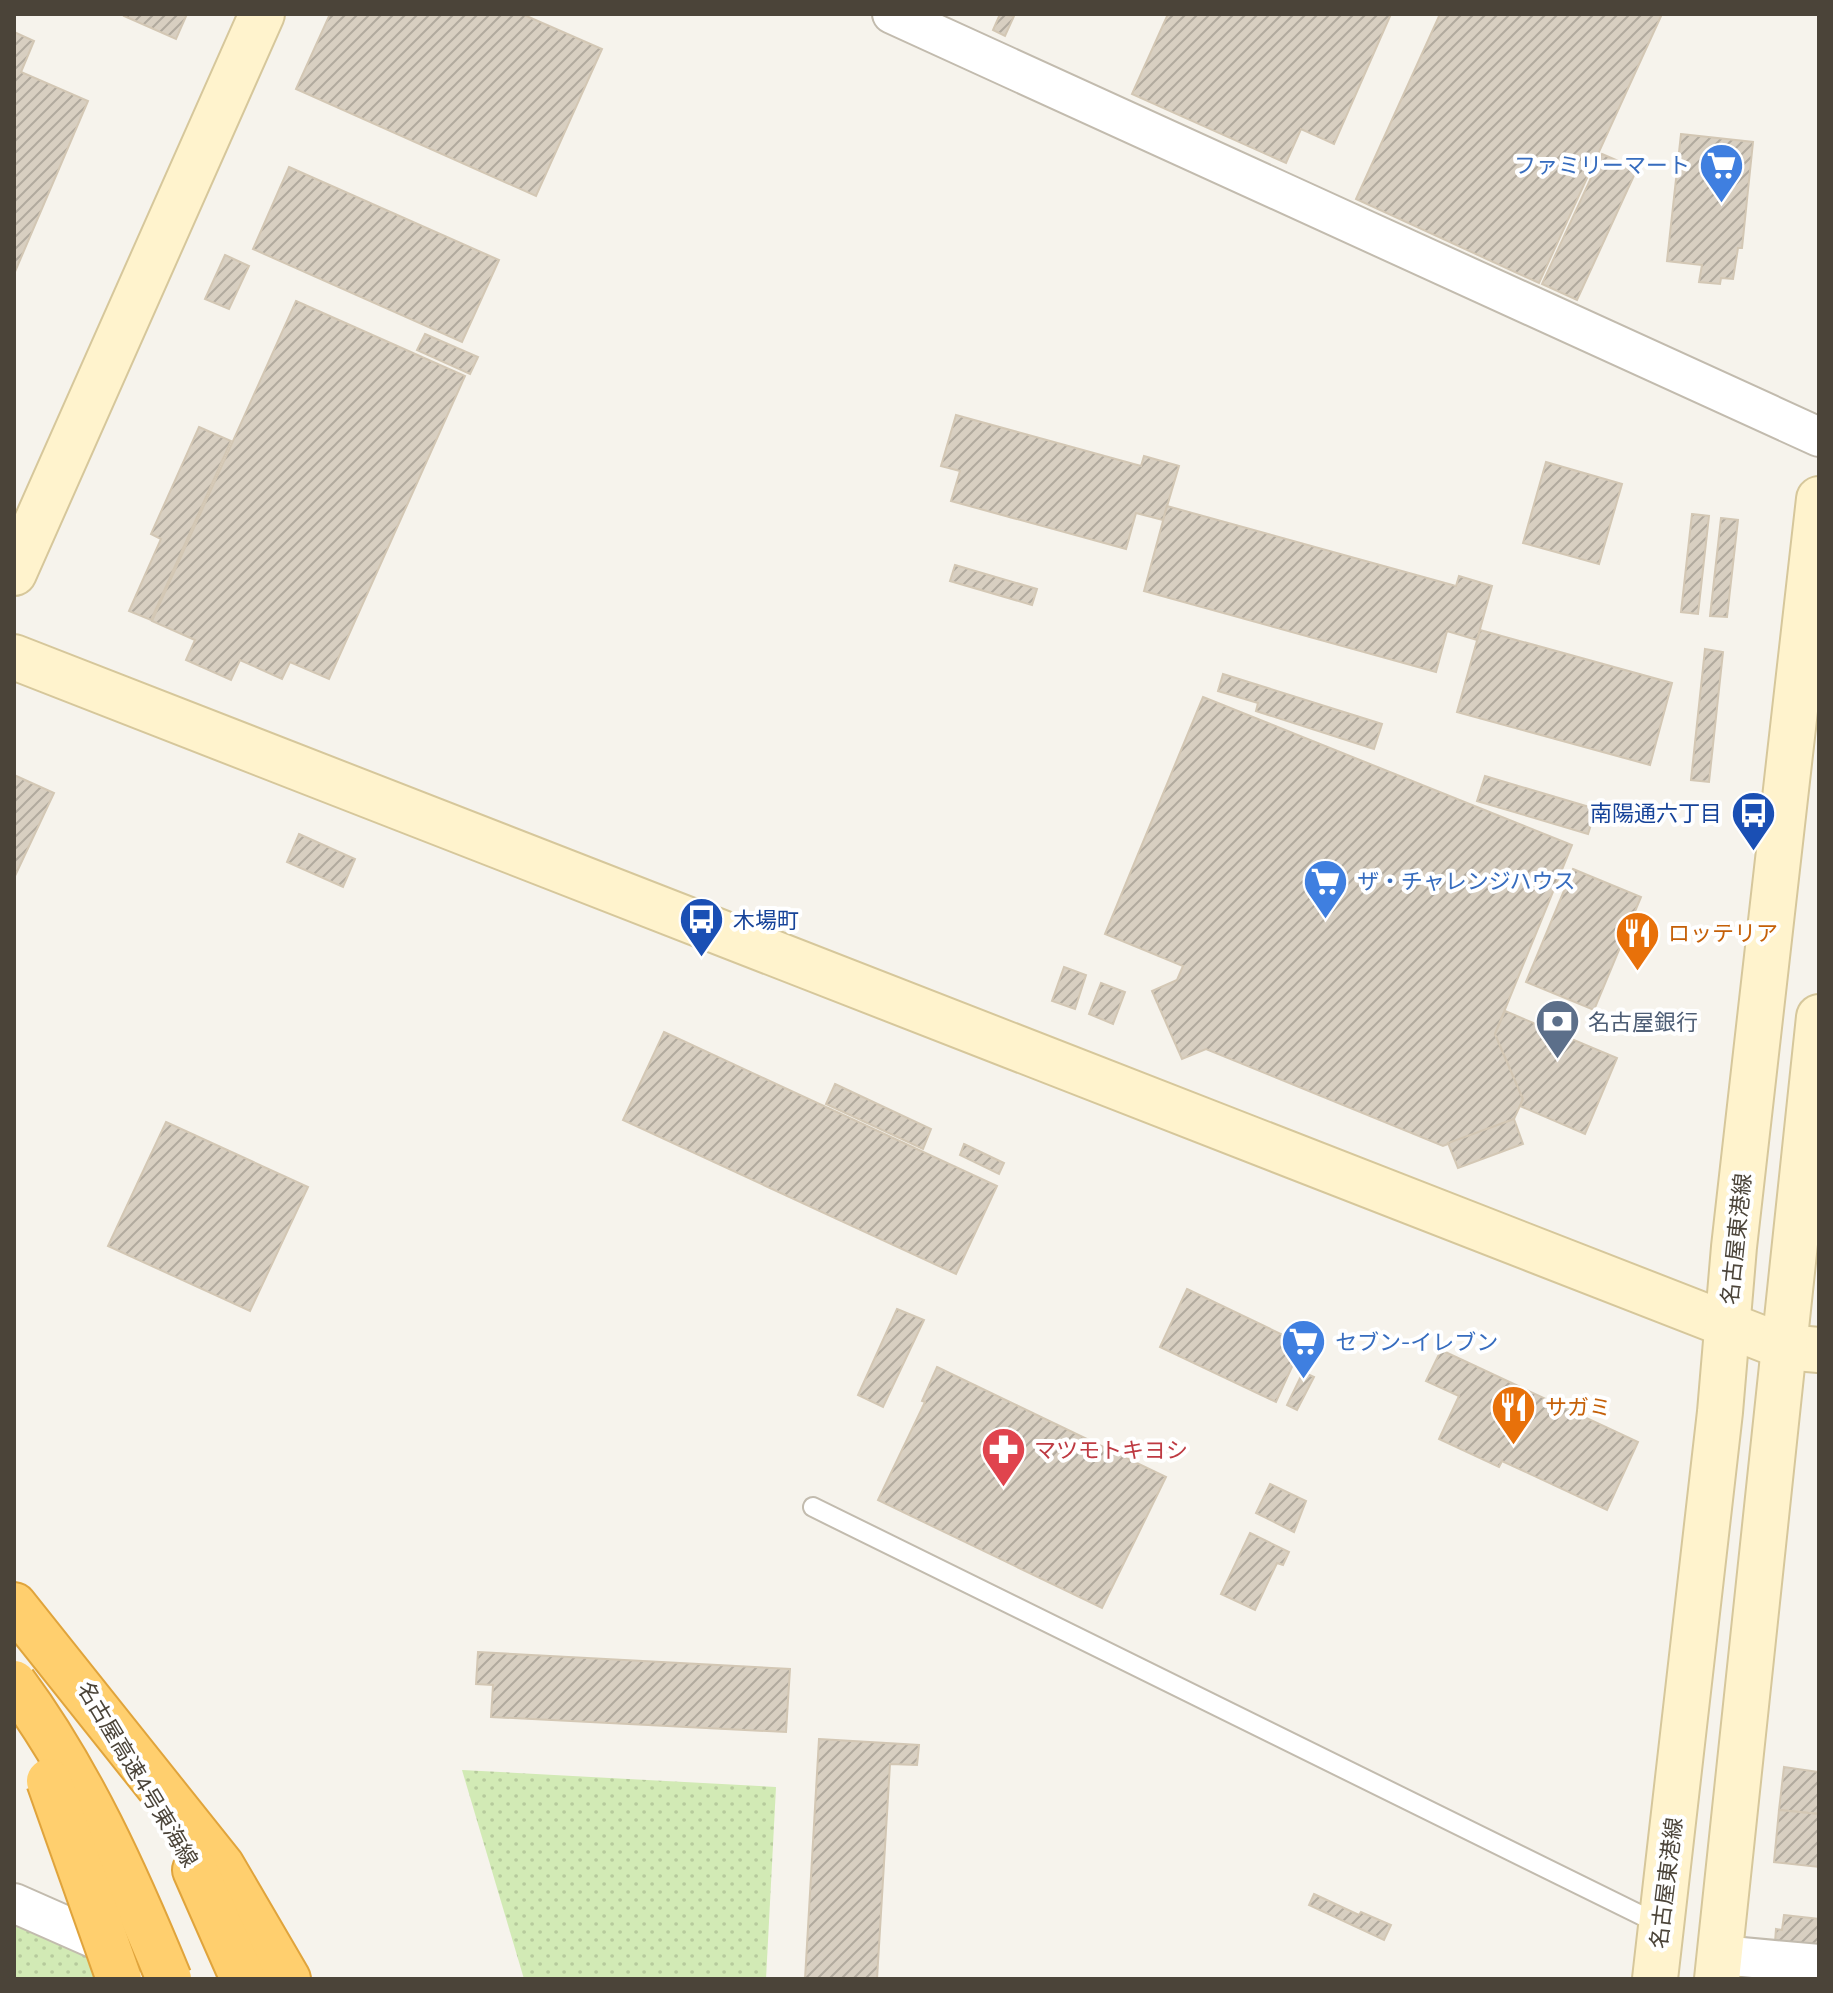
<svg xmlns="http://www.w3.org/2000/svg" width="1833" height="1993" font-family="Figtree,'Noto Sans JP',sans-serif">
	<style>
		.park { fill: url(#park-dots) }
		.building { fill: url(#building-hatch); stroke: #d3c7b4; stroke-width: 2 }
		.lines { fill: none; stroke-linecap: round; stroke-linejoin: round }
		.lane-casing { stroke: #c2bbae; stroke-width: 22 }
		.street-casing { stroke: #c2bbae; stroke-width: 42 }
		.secondary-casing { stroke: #d6c79b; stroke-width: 48 }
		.highway-casing { stroke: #e0a43c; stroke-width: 48 }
		.lane { stroke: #fff; stroke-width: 18 }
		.street { stroke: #fff; stroke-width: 38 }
		.secondary { stroke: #fff3cd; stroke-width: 44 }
		.highway { stroke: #ffcf6e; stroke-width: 44 }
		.highway-bridge-casing { stroke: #e0a43c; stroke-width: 48; stroke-linecap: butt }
		.highway-bridge { stroke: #ffcf6e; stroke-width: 44 }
		.labels { text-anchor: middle; stroke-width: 8; stroke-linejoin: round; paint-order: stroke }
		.shop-label { font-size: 22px; fill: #366cbe; stroke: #fff; text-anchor: start }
		.transit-label { font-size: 22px; fill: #164399; stroke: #fff; text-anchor: end }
		.food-label { font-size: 22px; fill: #c56008; stroke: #fff; text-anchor: start }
		.service-label { font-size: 22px; fill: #4e5e75; stroke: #fff; text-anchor: start }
		.street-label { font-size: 22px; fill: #4b4439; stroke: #fff }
		.health-label { font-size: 22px; fill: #be3a42; stroke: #fff; text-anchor: start }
	</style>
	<defs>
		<pattern id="park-dots" width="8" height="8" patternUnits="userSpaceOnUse" patternTransform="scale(2)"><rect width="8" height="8" fill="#d2eab5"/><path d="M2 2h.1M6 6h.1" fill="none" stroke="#b6ca9c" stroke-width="1.8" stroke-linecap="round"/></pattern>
		<pattern id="building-hatch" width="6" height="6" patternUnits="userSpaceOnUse" patternTransform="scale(2)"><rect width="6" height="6" fill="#d8cfc1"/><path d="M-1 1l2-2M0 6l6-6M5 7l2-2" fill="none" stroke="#b1aa9e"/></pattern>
	</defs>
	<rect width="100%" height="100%" fill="#f6f3ec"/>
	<g class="park">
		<path d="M462,1770l314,17 -10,192h-242z"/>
		<path d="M14,1916l84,36 6,27h-90z"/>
	</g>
	<g class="building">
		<path d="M125,14h62l-11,25 -52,-23z"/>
		<path d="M330,14h192l80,35 -66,147 -240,-107z"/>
		<path d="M1000,14l14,2 -9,20 -12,-6z"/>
		<path d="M1168,14h223l-57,130 -33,-15 -15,34 -154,-69z"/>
		<path d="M1440,14h222l-123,269 -183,-84z"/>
		<path d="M14,32l20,9 -13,31 67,29 -74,173z"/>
		<path d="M1681,134l72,8 -11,106h-4l-5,31 -12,-1 -1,6 -21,-2 3,-17 -35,-4z"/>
		<path d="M1602,154l35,15 -60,131 -35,-16z"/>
		<path d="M289,167l210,93 -37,82 -209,-93z"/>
		<path d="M225,255l24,11 -20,43 -24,-10z"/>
		<path d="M296,301l169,75 -136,303 -39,-17 -8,17 -42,-19 -9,20 -45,-20 9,-20 -43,-19z"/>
		<path d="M425,334l53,23 -8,17 -53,-24z"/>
		<path d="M956,415l185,51 3,-10 35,10 -16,54 -27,-7 -10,36 -175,-48 9,-30 -19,-5z"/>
		<path d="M199,427l32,14 -80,179 -22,-9 32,-72 -10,-5z"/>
		<path d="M1546,462l76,22 -23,80 -76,-21z"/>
		<path d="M1167,506l289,80 3,-10 33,10 -15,54 -30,-9 -11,41 -292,-81z"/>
		<path d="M1692,514l17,2 -11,98 -17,-2z"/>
		<path d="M1721,518l17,2 -11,97 -17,-1z"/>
		<path d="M955,565l82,24 -5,16 -82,-24z"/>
		<path d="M1480,630l192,53 -22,82 -193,-53z"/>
		<path d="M1705,649l18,3 -14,130 -18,-2z"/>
		<path d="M1223,674l159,50 -8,25 -118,-38 2,-8 -40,-12z"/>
		<path d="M1203,697l369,148 -77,189 28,65 -9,20 -71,27 -237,-97 -24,10 -30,-68 25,-11 6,-14 -78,-32z"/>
		<path d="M14,775l40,18 -40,85z"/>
		<path d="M1485,776l111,33 -8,25 -111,-33z"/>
		<path d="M299,834l56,25 -12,28 -56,-25z"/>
		<path d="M1573,869l68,28 -47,113 -68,-28z"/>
		<path d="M1064,967l22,8 -11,34 -23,-8z"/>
		<path d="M1101,983l24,9 -12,32 -24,-10z"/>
		<path d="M1505,1011l112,47 -32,76 -65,-28 3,-7 -28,-65z"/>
		<path d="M664,1032l333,154 -41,88 -333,-154z"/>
		<path d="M835,1084l96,45 -8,20 -97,-45z"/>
		<path d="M1514,1119l9,25 -65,24 -10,-25z"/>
		<path d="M166,1122l142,65 -58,124 -142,-65z"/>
		<path d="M964,1144l40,19 -5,11 -39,-19z"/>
		<path d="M1187,1289l96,46 -2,2 20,10 -25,55 -116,-55z"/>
		<path d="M897,1309l27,11 -41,87 -25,-12z"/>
		<path d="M1441,1350l197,92 -31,68 -105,-49 -3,6 -60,-28 20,-43 -33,-15z"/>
		<path d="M937,1367l229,110 -64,131 -224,-108 47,-98 -3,-1z"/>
		<path d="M1303,1372l11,5 -17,33 -10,-5z"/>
		<path d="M1270,1484l36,17 -12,31 -38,-19z"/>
		<path d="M1250,1533l39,19 -6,13 -6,-2 -22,47 -34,-16z"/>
		<path d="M478,1652l312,17 -4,63 -295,-15 2,-32 -17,-1z"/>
		<path d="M819,1739l100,6 -2,20 -27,-1 -13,215h-72z"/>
		<path d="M1784,1767l35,5v42l-40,-4z"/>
		<path d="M1779,1810l40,4v53l-45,-5z"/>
		<path d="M1314,1894l45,21 2,-3 30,13 -7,15 -75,-35z"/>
		<path d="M1784,1915l35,4v40l-45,-4 2,-26 6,1z"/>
	</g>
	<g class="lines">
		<defs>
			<path id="lane" d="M813,1507l848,418"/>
			<g id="street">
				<path d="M892,14l927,423"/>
				<path d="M14,1903l111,49"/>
				<path d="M1720,1955l99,9"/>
			</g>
			<g id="secondary">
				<path d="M14,573l248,-559"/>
				<path d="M14,657l1770,690 35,3"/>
				<path d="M1655,1979l65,-567 14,-165 85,-748"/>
				<path d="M1717,1979l102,-962"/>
			</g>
			<g id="highway">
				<path d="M14,1605l208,261 66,113"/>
				<path d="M195,1870l48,109"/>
			</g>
		</defs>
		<use href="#lane" class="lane-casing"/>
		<use href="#street" class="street-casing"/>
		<use href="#secondary" class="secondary-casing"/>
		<use href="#highway" class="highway-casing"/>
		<use href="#lane" class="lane"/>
		<use href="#street" class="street"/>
		<use href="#secondary" class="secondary"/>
		<use href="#highway" class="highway"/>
		<defs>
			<g id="highway-bridge">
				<path d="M14,1683c66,89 113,194 155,296"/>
				<path d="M49,1781l70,198"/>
			</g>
		</defs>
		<use href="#highway-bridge" class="highway-bridge-casing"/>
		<use href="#highway-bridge" class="highway-bridge"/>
	</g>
	<defs>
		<symbol id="supermarket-pin" viewBox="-11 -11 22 30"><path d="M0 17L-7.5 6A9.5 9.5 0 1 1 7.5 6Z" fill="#3f7fe0" stroke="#fff"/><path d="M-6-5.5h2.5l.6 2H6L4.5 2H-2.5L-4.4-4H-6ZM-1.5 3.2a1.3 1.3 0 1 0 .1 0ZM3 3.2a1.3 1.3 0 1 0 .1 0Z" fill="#fff"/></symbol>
		<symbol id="bus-pin" viewBox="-11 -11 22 30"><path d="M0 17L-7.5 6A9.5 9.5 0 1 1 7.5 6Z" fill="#1a4fb4" stroke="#fff"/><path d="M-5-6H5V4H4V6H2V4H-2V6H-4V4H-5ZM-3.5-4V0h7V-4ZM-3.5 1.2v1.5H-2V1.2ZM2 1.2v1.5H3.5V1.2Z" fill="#fff"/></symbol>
		<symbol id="restaurant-pin" viewBox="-11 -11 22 30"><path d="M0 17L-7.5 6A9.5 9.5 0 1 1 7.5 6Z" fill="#e8710a" stroke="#fff"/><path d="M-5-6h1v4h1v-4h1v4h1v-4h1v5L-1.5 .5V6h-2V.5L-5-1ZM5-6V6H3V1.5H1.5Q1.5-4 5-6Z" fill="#fff"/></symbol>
		<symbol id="bank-pin" viewBox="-11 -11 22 30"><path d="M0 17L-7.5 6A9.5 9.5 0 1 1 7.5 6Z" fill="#5c6f8a" stroke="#fff"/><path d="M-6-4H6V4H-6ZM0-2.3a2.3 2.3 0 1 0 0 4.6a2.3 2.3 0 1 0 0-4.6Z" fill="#fff"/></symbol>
		<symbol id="pharmacy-pin" viewBox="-11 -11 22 30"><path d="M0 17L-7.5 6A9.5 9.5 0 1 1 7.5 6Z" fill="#e0444e" stroke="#fff"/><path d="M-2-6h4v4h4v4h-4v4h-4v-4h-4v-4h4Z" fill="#fff"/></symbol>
	</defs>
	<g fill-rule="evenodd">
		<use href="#supermarket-pin" x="1696" y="140" width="51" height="69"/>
		<use href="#bus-pin" x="1728" y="788" width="51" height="69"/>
		<use href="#supermarket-pin" x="1300" y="856" width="51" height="69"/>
		<use href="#bus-pin" x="676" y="894" width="51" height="69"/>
		<use href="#restaurant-pin" x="1612" y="908" width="51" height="69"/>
		<use href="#bank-pin" x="1532" y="996" width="51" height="69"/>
		<use href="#supermarket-pin" x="1278" y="1316" width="51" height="69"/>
		<use href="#restaurant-pin" x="1488" y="1382" width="51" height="69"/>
		<use href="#pharmacy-pin" x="978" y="1424" width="51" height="69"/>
	</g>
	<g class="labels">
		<g class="shop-label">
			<text x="1690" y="173" text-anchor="end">ファミリーマート</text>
			<text x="1357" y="889">ザ・チャレンジハウス</text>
			<text x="1335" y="1350">セブン-イレブン</text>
		</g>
		<g class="transit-label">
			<text x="1722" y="821">南陽通六丁目</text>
			<text x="733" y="928" text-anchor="start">木場町</text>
		</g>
		<g class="food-label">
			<text x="1668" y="941">ロッテリア</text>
			<text x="1545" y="1415">サガミ</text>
		</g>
		<g class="service-label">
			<text x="1588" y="1030">名古屋銀行</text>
		</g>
		<g class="street-label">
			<text transform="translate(1736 1239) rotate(-84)" y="8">名古屋東港線</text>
			<text transform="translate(138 1774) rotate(59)" y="8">名古屋高速4号東海線</text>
			<text transform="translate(1666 1883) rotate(-83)" y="8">名古屋東港線</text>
		</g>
		<g class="health-label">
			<text x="1034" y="1458">マツモトキヨシ</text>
		</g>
	</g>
	<rect width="1833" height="1993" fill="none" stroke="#4b4439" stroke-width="32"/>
</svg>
